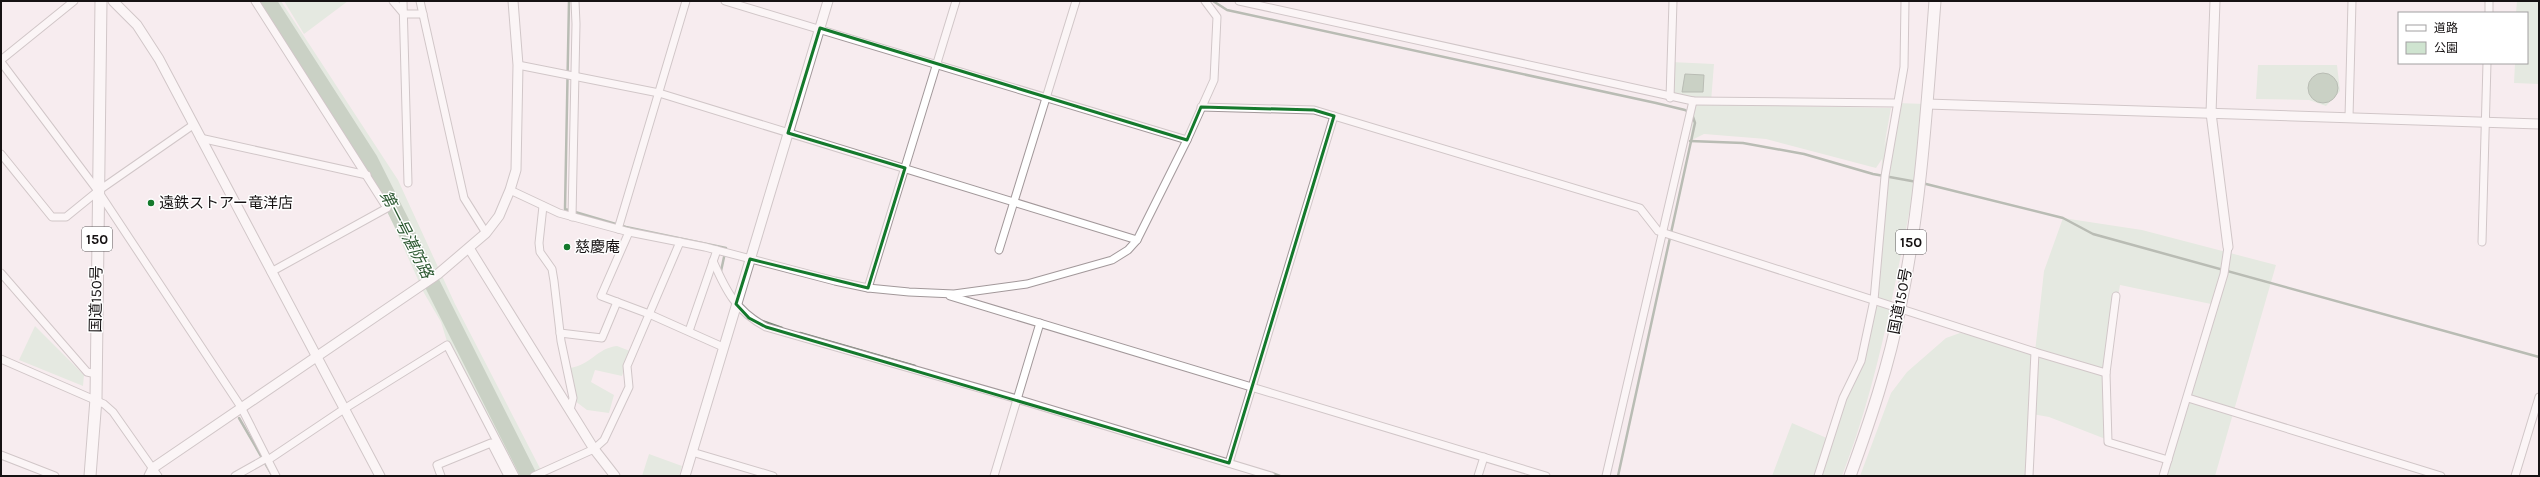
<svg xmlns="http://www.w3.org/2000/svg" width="2540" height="477" font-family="Karla,'Noto Sans JP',sans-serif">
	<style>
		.green { fill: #cfe4d0 }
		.water { fill: #92b093; stroke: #6d816d }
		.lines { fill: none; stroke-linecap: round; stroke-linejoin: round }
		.stream { stroke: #6d816d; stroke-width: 2.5 }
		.river { stroke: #92b093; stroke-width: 16 }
		.minor-casing { stroke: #a2989a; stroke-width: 9 }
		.tertiary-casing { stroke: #a2989a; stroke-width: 11 }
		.trunk-casing { stroke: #a2989a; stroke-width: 13 }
		.minor { stroke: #fff; stroke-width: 7 }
		.tertiary { stroke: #fff; stroke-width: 9 }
		.trunk { stroke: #fff; stroke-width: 11 }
		.marked { fill: none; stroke: #14792c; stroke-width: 3; stroke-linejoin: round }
		.poi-dot { fill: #14792c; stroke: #fff; stroke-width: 1.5 }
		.labels { text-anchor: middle; stroke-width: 3; stroke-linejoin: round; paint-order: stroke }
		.shield { fill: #fff; stroke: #5c595a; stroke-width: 1 }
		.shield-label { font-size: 14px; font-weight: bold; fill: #161213 }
		.poi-label { font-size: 15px; fill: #161213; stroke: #fff; text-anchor: start }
		.street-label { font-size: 15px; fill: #161213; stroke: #fff }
		.water-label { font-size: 16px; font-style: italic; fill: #2b5830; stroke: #fff }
	</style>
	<rect width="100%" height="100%" fill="#f7ecef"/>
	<g class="green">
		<path d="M255,1h26l117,179 57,124 89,172h-29l-66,-128 -8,-26 -17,-29 -41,-91z"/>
		<path d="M284,1h64l-44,33z"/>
		<path d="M2517,1h22v83l-25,-1 1,-20h12v-50h-11z"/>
		<path d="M1671,62l43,2 -3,38 -41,-4z"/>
		<path d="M2258,65h79l3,26 -14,15 -17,-6 -53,-1z"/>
		<path d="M1896,103l31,1 -3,35c-24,113 -40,229 -82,337h-70l20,-53 37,16 32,-78 13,-61 8,-141 -6,9 -110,-29 -62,-5 -14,7 5,-37 196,4 -7,39z"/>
		<path d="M2063,218l79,12 134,35 -61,211h-53l49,-172 -91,-19 -13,77 1,78 -59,-23 -17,-3 -7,62h-165l31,-83 16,-21 39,-34 14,-5 15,2 60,17 9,-81z"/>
		<path d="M35,326l49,49 -1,11 -64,-26z"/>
		<path d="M617,346l13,5 -8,25 -27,-6 -4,12 23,13 -5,18 -22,-3 -12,-9 -5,-33c21,-3 27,-20 47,-22z"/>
		<path d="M649,454l33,12 -3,10h-37z"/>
	</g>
	<g class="water">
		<circle cx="2323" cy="88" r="15"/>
		<path d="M1685,74l19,1 -1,17h-21z"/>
	</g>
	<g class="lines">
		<g class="stream">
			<path d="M569,1l-4,208 61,18 100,21 -5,23"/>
			<path d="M1213,1l14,9 429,93 29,7 7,4 3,9 -77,353"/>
			<path d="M1690,141l53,2 61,11 69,20 44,8"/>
			<path d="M1922,183l141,35 30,16 446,123"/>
			<path d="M762,321l20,7"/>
			<path d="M800,333l115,33"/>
			<path d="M239,418l33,57"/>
			<path d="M1272,473l8,3"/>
		</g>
		<path class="river" d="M268,1l102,159 159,316"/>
		<defs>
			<g id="minor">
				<path d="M255,1l132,207 -116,64"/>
				<path d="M393,1l11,13h19"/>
				<path d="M403,1l5,182"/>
				<path d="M420,1l44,197 22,35"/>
				<path d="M725,1l462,139"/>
				<path d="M1239,1l454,100 -87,375"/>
				<path d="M2489,13v-12"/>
				<path d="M1,60l73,-59"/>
				<path d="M1,62l97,129 143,216 35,69"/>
				<path d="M518,65l141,28 478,147"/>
				<path d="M1670,98l3,-97"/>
				<path d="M1693,101l203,2"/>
				<path d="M1201,107l113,3 326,98 18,23 377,121 71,21"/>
				<path d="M2349,117l3,-116"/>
				<path d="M200,138l167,37"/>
				<path d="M1,154l51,63h14l32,-26 95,-66"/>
				<path d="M510,190l49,23 70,19 76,15 130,34 33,7 41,4 45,2 73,-10 85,-24 16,-10 9,-10 50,-100 27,-60 3,-63 -12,-16"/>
				<path d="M543,206l-4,37 1,9 12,17 2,12 7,60 12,57 -3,12"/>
				<path d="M572,217l4,-193 -1,-23"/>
				<path d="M618,229l68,-228"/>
				<path d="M629,232l-28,64 48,18 74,33"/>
				<path d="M2482,242l5,-179"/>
				<path d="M999,250l77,-249"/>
				<path d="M713,261c13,30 23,50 53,66l251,72 254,77"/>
				<path d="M1,273l86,99 9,2"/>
				<path d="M868,288l88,-287"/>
				<path d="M950,296l596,180"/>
				<path d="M2116,296l-10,77 2,69 60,18"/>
				<path d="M689,331l28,-81"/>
				<path d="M560,333l42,5 15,-36"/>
				<path d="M1,359l103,45 9,8 45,64"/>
				<path d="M2188,398l253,78"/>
				<path d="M692,452l81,24"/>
				<path d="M1,455l54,21"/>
				<path d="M268,460l76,-51 103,-64 68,131"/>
				<path d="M1229,463l105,-347"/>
				<path d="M235,476l32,-18"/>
				<path d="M441,476l-4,-11 54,-22 17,33"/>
				<path d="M534,476l60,-27 10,-9 25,-53 -2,-21 53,-124"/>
				<path d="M994,476l46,-153"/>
				<path d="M1478,476l6,-19"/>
				<path d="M1818,476l25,-78 18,-37 13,-61 11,-124 19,-109 1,-66"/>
				<path d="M2029,476l6,-124"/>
				<path d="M2163,476l61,-202 4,-27"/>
				<path d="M2515,476l24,-79"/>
			</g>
			<g id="tertiary">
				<path d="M113,1l24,24 22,34 221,417"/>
				<path d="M2215,1l-4,112 17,134"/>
				<path d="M1927,104l612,20"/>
				<path d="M469,248l125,201 21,27"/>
				<path d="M149,476l4,-8 285,-194 48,-41 13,-17 11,-26 6,-20 2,-105 -5,-64"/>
				<path d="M685,476l143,-475"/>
			</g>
			<g id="trunk">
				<path d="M90,476l6,-77 5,-398"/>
				<path d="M1850,476c20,-55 39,-111 50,-168 21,-101 27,-204 35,-307"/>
			</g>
		</defs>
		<use href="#minor" class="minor-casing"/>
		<use href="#tertiary" class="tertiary-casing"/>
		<use href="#trunk" class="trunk-casing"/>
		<use href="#minor" class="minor"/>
		<use href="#tertiary" class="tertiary"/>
		<use href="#trunk" class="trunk"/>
	</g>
	<path d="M0 0H2540V477H0ZM820,28l367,112 14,-33 113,3 20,6 -105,347 -463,-136 -17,-9 -13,-14 14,-45 118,29 37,-120 -117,-35z" fill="#f7ecef" fill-opacity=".55" fill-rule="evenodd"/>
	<path class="marked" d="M820,28l367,112 14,-33 113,3 20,6 -105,347 -463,-136 -17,-9 -13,-14 14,-45 118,29 37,-120 -117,-35z"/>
	<g class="poi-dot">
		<circle cx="151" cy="203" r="4"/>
		<circle cx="567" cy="247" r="4"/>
	</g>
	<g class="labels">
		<g class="shield">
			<rect x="82" y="227" width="30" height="24" rx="3"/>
			<rect x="1896" y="230" width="30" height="24" rx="3"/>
		</g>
		<g class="shield-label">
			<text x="97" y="244">150</text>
			<text x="1911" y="247">150</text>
		</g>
		<g class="poi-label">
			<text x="159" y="208">遠鉄ストアー竜洋店</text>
			<text x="575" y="252">慈慶庵</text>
		</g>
		<g class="street-label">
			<text transform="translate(96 299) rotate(-89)" y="5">国道150号</text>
			<text transform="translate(1900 301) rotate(-79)" y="5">国道150号</text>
		</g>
		<g class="water-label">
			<text transform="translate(407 234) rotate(63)" y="6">第一号湛防路</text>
		</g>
	</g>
	<rect width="2540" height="477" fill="none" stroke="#161213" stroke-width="4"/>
	<rect x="2398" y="12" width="130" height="52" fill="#ffffff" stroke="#a2a0a1"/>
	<rect x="2406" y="25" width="20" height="6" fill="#ffffff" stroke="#a2a0a1"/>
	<text x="2434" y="32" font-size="12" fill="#161213">道路</text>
	<rect x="2406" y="42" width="20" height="12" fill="#cfe4d0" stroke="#a2a0a1"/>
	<text x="2434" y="52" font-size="12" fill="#161213">公園</text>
</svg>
